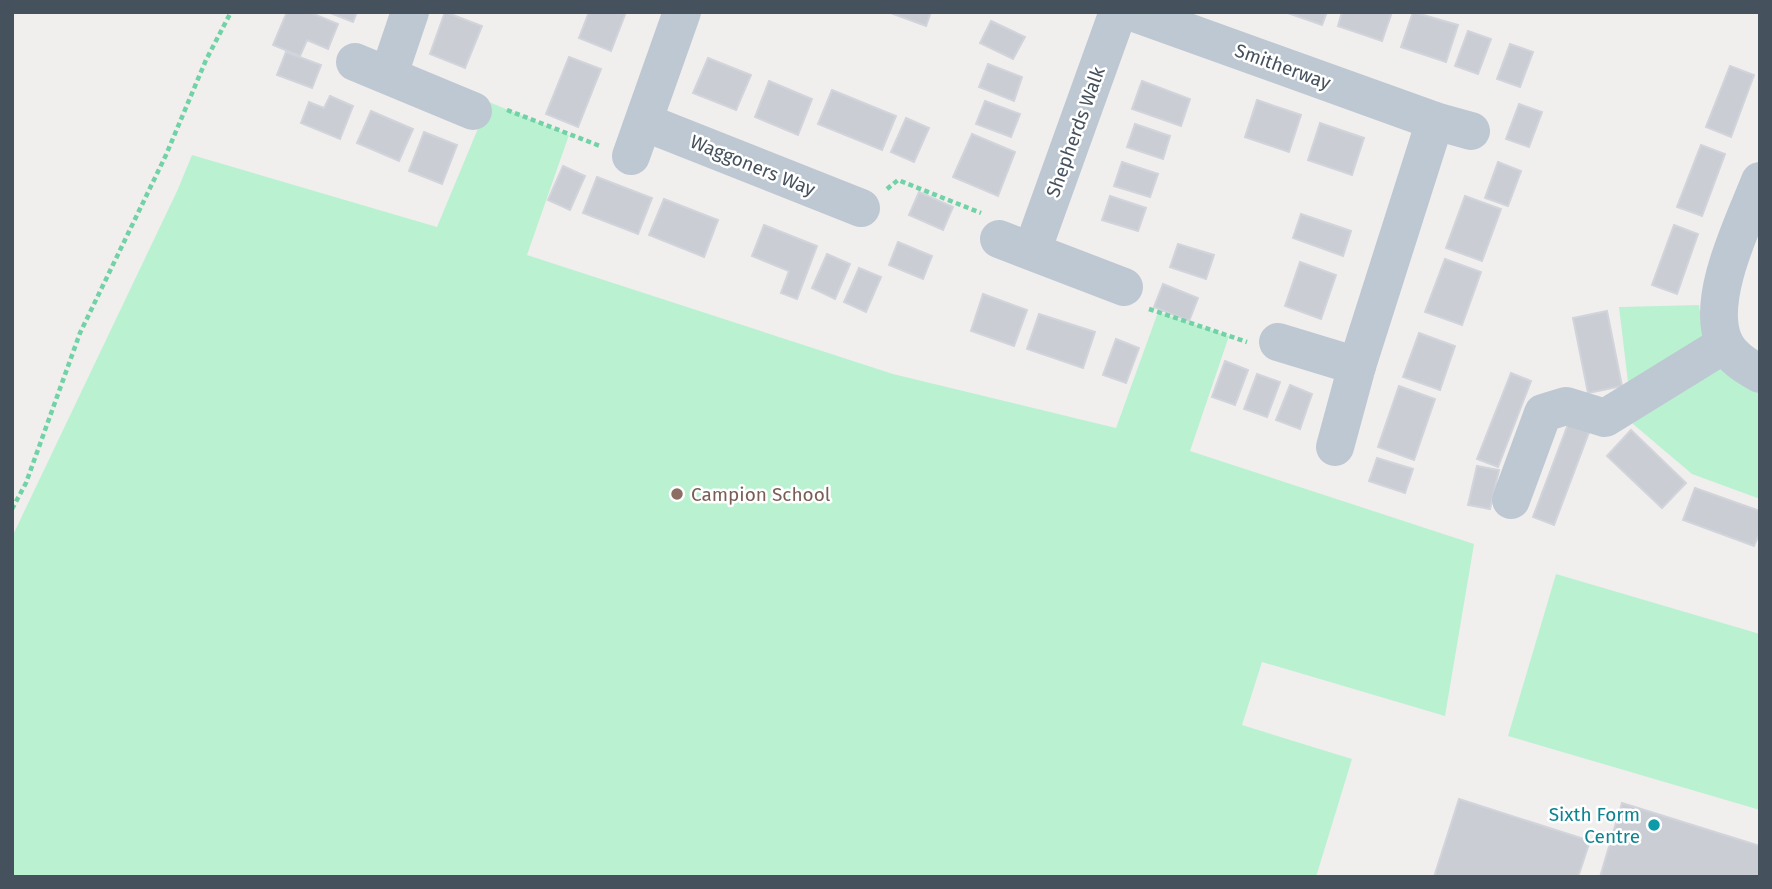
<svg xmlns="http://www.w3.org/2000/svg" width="1772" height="889" font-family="'Fira Sans',sans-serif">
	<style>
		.green { fill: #baf2d1 }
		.building { fill: #cacdd4; stroke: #d2d4db; stroke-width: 2 }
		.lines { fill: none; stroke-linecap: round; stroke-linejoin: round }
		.path { stroke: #70d2a5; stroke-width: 4.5; stroke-dasharray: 5 3.5; stroke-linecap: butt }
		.minor { stroke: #bec8d2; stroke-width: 38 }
		.education-dot { fill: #8d6e63; stroke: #fff; stroke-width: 2.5 }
		.culture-dot { fill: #0f9aa8; stroke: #fff; stroke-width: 2.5 }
		.labels { text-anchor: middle; stroke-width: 5; stroke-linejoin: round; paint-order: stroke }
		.street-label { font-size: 19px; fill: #45515d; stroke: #fff }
		.education-label { font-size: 19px; fill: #785e54; stroke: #fff; text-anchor: start }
		.culture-label { font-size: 19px; fill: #0d838f; stroke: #fff; text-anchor: end }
	</style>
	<rect width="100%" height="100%" fill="#f1eeee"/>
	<g class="green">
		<path d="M489,102l80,33 -42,120 366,119 223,54 42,-116 71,24 -39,115 284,93 -29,172 -183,-54 -20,63 110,34 -36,118h-1304v-340l166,-348 14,-34 245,72z"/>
		<path d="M1699,305l5,33 56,51v110l-68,-25 -59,-50 -14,-117z"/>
		<path d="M1556,574l204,60v176l-252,-74z"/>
	</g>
	<g class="building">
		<path d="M287,12h22l29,12 -10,25 -21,-9 -7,16 -27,-11z"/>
		<path d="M328,12h29l-4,10z"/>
		<path d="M445,12l37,14 -17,42 -35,-14z"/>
		<path d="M589,12h37l-15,39 -32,-13z"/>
		<path d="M888,12h43l-5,14z"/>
		<path d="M1285,12h42l-5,13z"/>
		<path d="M1342,12h50l-10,29 -44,-15z"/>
		<path d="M1413,12l45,13 -12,37 -45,-15z"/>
		<path d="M991,21l34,16 -12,22 -33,-16z"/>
		<path d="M1468,31l23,8 -13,35 -23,-8z"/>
		<path d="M1510,44l23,8 -13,35 -23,-8z"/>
		<path d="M286,52l35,13 -9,23 -35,-13z"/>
		<path d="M569,57l32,12 -23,58 -32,-13z"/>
		<path d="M708,58l43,17 -15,35 -43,-17z"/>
		<path d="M988,64l34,13 -8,24 -35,-14z"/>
		<path d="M1730,66l24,9 -23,62 -25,-10z"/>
		<path d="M769,81l43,18 -14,36 -43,-18z"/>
		<path d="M1142,81l48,18 -9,27 -49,-17z"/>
		<path d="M832,90l64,26 -14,34 -64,-26z"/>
		<path d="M330,96l23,10 -13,33 -39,-16 8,-21 15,6z"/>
		<path d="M1257,100l44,15 -12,37 -44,-15z"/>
		<path d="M985,101l35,13 -9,23 -35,-13z"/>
		<path d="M1519,104l23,8 -13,35 -23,-8z"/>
		<path d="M371,111l42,18 -14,32 -42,-18z"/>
		<path d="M906,118l23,10 -15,34 -23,-10z"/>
		<path d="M1320,123l44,15 -12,37 -44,-15z"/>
		<path d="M1135,124l35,12 -7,23 -36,-12z"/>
		<path d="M424,132l33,13 -15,39 -33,-13z"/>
		<path d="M972,134l43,18 -17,44 -45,-19z"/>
		<path d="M1701,145l24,9 -23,62 -25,-9z"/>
		<path d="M1122,162l36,12 -8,23 -36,-11z"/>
		<path d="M1498,162l23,9 -13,35 -23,-8z"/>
		<path d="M563,166l22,10 -15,34 -22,-10z"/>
		<path d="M597,177l55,21 -14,36 -55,-21z"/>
		<path d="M919,192l34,15 -10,23 -34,-15z"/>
		<path d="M1110,196l36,12 -8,23 -36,-11z"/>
		<path d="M1465,196l36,13 -19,52 -36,-13z"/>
		<path d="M664,199l54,21 -14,37 -55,-22z"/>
		<path d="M1301,214l50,17 -8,25 -50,-18z"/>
		<path d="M764,225l53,21 -20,53 -16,-6 8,-22 -37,-15z"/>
		<path d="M1674,225l24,9 -21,60 -25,-9z"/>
		<path d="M898,242l34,14 -9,23 -34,-14z"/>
		<path d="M1178,244l36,11 -8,24 -36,-12z"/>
		<path d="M827,254l23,10 -15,35 -23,-11z"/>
		<path d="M1445,259l36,13 -19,53 -37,-13z"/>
		<path d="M1300,262l36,13 -15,44 -36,-13z"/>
		<path d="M859,268l22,9 -15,35 -22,-10z"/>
		<path d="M1163,284l35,14 -9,23 -35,-14z"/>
		<path d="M983,294l44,16 -13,36 -43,-15z"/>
		<path d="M1607,311l15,75 -34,7 -15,-75z"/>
		<path d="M1039,314l56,18 -12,36 -56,-19z"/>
		<path d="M1419,333l36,13 -15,44 -37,-13z"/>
		<path d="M1116,339l23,9 -13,35 -23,-8z"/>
		<path d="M1225,361l23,9 -13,35 -23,-8z"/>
		<path d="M1511,373l20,8 -33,86 -21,-8z"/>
		<path d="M1257,374l23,8 -13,35 -23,-8z"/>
		<path d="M1290,385l22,9 -12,35 -24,-9z"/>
		<path d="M1399,386l36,13 -21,61 -36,-13z"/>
		<path d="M1570,419l21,8 -37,98 -21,-8z"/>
		<path d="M1631,430l55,53 -24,25 -55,-52z"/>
		<path d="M1377,458l36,11 -8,24 -36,-12z"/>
		<path d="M1477,466l22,4 -9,39 -22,-4z"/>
		<path d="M1695,488l65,23v21l-6,14 -71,-26z"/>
		<path d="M1459,799l131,42 -12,36h-144z"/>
		<path d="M1622,803l138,43v31h-160z"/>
	</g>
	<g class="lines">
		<g class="path">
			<path d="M507,110l93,36"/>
			<path d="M887,189l11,-9 83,33"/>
			<path d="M1149,309l98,33"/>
			<path d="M12,509l14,-26 54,-150 86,-178 40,-95 25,-48"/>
		</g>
		<g class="minor">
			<path d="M1132,12l303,109 36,10"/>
			<path d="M355,62l118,49"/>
			<path d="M389,74l21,-62"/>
			<path d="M644,122l217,86"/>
			<path d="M631,156l51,-144"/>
			<path d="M1760,181c-16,41 -55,118 -36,161 7,15 22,24 36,32"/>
			<path d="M999,239l125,48"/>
			<path d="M1032,251l86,-239"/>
			<path d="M1278,342l79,24"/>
			<path d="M1335,447l22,-81 78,-245"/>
			<path d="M1511,500l32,-87 23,-7 39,12 120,-74"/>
		</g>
	</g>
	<circle class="education-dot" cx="677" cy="494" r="7"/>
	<circle class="culture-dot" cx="1654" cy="825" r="7"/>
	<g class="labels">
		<g class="street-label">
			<text transform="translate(1283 66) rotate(20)" y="7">Smitherway</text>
			<text transform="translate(1075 132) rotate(-70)" y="7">Shepherds Walk</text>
			<text transform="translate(753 165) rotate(22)" y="7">Waggoners Way</text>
		</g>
		<g class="education-label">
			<text x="691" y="501">Campion School</text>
		</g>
		<g class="culture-label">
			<text x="1640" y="821">Sixth Form<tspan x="1640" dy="22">Centre</tspan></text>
		</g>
	</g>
	<rect width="1772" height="889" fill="none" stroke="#45515d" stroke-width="28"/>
</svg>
